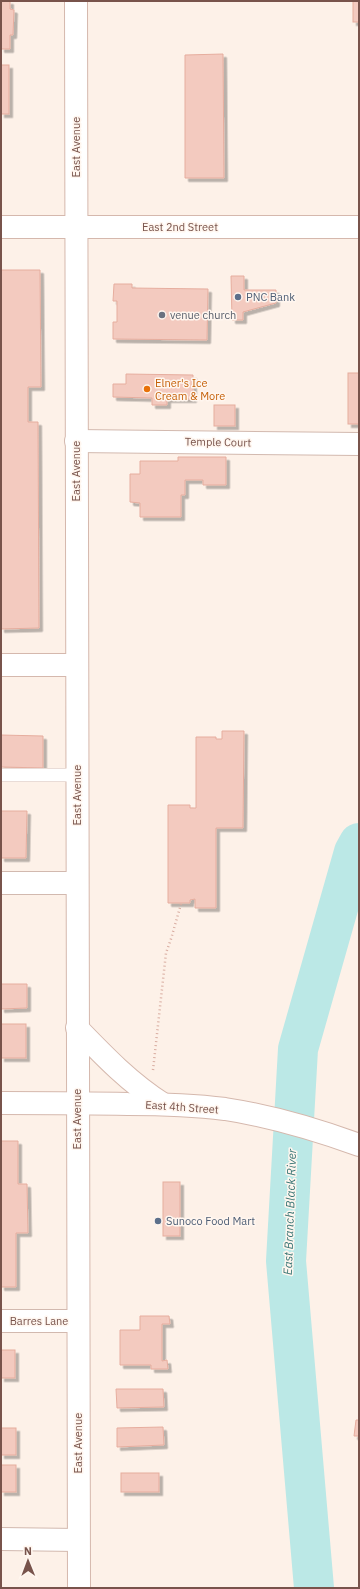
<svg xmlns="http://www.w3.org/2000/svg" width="360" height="1589" font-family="'IBM Plex Sans',sans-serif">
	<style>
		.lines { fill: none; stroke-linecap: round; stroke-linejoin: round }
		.river { stroke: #bbe8e6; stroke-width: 40 }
		.building { fill: #f3cabf; stroke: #e6ad9e; filter: url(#shadow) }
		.lane-casing { stroke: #d2b9af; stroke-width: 14 }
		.street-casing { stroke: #d2b9af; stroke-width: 24 }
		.secondary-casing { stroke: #d5b8ad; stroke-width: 24 }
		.path { stroke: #d9ada1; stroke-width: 2.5; stroke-dasharray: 1 3; stroke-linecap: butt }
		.lane { stroke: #fff; stroke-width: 13 }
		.street { stroke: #fff; stroke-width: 22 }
		.secondary { stroke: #fff; stroke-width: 22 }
		.service-dot { fill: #5c6f8a; stroke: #fff6ef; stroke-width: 1.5 }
		.worship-dot { fill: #6b7280; stroke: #fff6ef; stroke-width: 1.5 }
		.food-dot { fill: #e8710a; stroke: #fff6ef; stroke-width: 1.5 }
		.labels { text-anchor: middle; stroke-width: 3; stroke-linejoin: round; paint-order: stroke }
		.street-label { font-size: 11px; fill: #78534b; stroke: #fff6ef }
		.service-label { font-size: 11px; fill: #4e5e75; stroke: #fff6ef; text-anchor: start }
		.worship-label { font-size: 11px; fill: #5b616d; stroke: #fff6ef; text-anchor: start }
		.food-label { font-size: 11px; fill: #c56008; stroke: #fff6ef; text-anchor: start }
		.water-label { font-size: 12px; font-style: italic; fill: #3a7675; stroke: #fff6ef }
	</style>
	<defs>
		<filter id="shadow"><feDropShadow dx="3.5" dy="3.5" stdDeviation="0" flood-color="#0004"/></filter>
	</defs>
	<rect width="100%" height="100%" fill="#fdf1e8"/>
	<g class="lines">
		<path class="river" d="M314,1588l-28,-327 12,-212 56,-197 5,-9"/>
	</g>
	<g class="building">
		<path d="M1,1h9v8l4,1 -1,25h-3v14h-9z"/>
		<rect x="353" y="1" width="6" height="21"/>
		<path d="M223,54l1,124h-39v-123z"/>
		<rect x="1" y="65" width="8" height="49"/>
		<path d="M1,270h39l1,117h-13v35h10l1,206 -38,1z"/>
		<path d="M231,276h13v14h32v13l-33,9v8h-11z"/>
		<path d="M114,284h18v4l76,1 -1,51 -94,-1v-17h4v-21h-4z"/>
		<rect x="348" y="373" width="11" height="51"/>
		<path d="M126,374l67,1v24h-26v6h-15v-7l-39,-1v-13h13z"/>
		<rect x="214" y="405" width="21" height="21"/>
		<path d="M178,457h48v28h-23v-5h-18v15h-4v22h-41v-14l-10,-1v-28h10v-13h38z"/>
		<path d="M222,731h22l-1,97h-27v80h-21v-9l-5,1v3h-22v-98h22v3h6v-71h20v2h6z"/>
		<path d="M1,735l42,1v32l-42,-1z"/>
		<path d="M1,811h26l-1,47h-25z"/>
		<path d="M1,984h26v24l-26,1z"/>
		<rect x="1" y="1024" width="25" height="34"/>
		<path d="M1,1141h17v43h9l1,49h-12v54h-15z"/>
		<rect x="163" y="1182" width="17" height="54"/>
		<path d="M140,1316h29l1,8h-8v37l5,-1 1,9h-17v-4h-31v-35h20z"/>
		<rect x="1" y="1350" width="14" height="28"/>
		<path d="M116,1389h47l1,18 -47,1z"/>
		<path d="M356,1420h3v16h-5z"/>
		<path d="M163,1427l1,18 -47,2v-19z"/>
		<rect x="1" y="1428" width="15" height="27"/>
		<rect x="1" y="1465" width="15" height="27"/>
		<rect x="121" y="1473" width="38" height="19"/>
	</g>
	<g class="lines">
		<defs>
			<path id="lane" d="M1,775h76"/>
			<g id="street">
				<path d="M76,441l283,3"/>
				<path d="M1,883h76"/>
				<path d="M1,1321h77"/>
				<path d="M1,1539l77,1"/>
			</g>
			<g id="secondary">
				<path d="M76,1l3,1587"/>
				<path d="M1,227h358"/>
				<path d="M1,665h76"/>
				<path d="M77,1028c27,28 53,55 86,76"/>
				<path d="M1,1103c42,0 85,0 127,1 32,0 65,1 97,5 46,7 90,20 134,36"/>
			</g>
		</defs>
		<use href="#lane" class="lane-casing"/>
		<use href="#street" class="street-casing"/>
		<use href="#secondary" class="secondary-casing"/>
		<path class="path" d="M153,1070l13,-117 5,-14 10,-35"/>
		<use href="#lane" class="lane"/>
		<use href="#street" class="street"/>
		<use href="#secondary" class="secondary"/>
	</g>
	<g class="service-dot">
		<circle cx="238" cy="297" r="4"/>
		<circle cx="158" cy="1221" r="4"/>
	</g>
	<circle class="worship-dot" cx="162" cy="315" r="4"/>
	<circle class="food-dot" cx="147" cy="389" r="4"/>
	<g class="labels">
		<g class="street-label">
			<text transform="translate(76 147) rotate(-90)" y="4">East Avenue</text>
			<text x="180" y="231">East 2nd Street</text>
			<text transform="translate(218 442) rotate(1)" y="4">Temple Court</text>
			<text transform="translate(76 471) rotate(-90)" y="4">East Avenue</text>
			<text transform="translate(77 795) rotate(-90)" y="4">East Avenue</text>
			<text transform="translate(182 1107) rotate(4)" y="4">East 4th Street</text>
			<text transform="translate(77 1119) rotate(-90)" y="4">East Avenue</text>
			<text x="39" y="1325">Barres Lane</text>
			<text transform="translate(78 1443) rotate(-90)" y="4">East Avenue</text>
		</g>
		<g class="service-label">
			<text x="246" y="301">PNC Bank</text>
			<text x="166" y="1225">Sunoco Food Mart</text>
		</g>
		<g class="worship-label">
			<text x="170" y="319">venue church</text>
		</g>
		<g class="food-label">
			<text x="155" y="387">Elner's Ice<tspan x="155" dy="13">Cream &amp; More</tspan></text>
		</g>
		<g class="water-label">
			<text transform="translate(290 1212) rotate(-88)" y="4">East Branch Black River</text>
		</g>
	</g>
	<rect width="360" height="1589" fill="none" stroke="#78534b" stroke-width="4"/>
	<g transform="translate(28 1561) rotate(359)" stroke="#fff6ef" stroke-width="3" paint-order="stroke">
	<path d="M0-3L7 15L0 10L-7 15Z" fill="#78534b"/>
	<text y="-6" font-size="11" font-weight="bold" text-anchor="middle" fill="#78534b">N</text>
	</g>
</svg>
